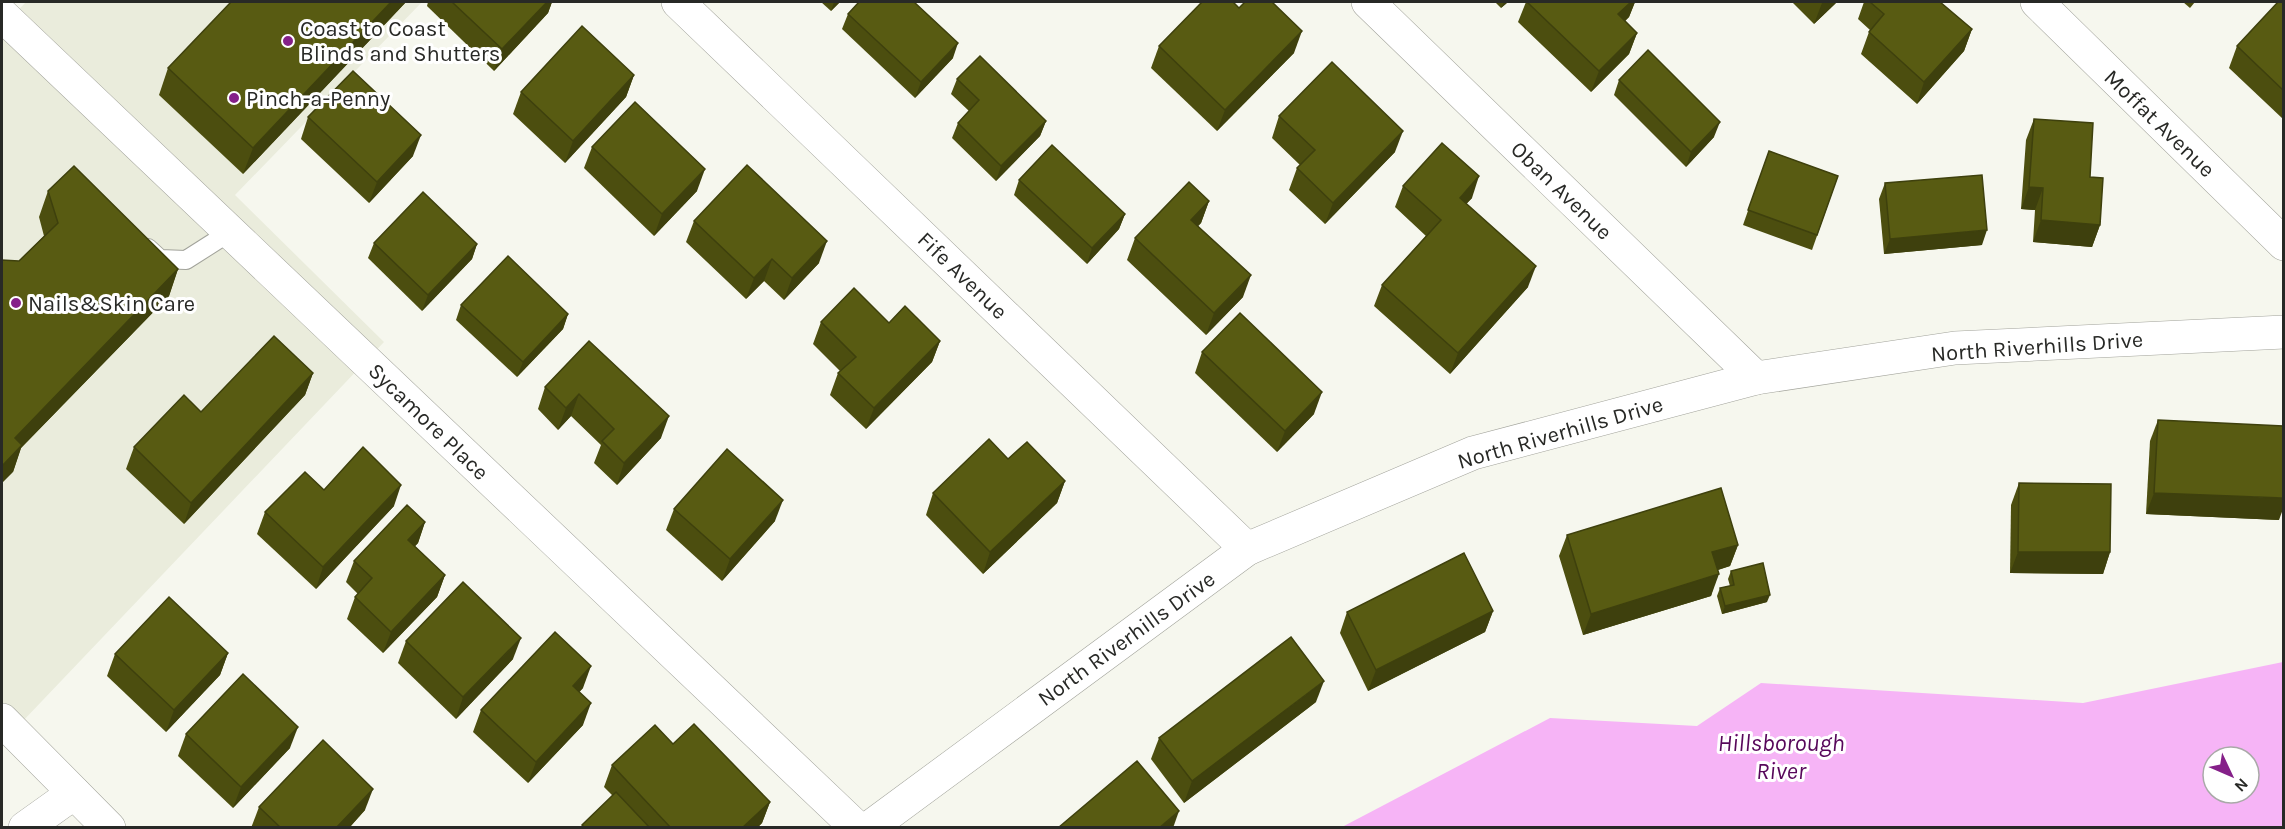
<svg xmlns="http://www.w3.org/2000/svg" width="2285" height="829" font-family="Karla,sans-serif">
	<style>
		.built { fill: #eaecdc }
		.water { fill: #f6b4f6; fill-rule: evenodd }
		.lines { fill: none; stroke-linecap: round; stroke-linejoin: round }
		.lane-casing { stroke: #a2a39b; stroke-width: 20 }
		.street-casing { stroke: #a2a39b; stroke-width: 34 }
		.lane { stroke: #fff; stroke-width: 18 }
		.street { stroke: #fff; stroke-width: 33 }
		.wall { fill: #4c4e0f }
		.shaded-wall { fill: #3e400d }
		.building { fill: #585b12; stroke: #3e400d; stroke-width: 1.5 }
		.poi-dot { fill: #852089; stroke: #fff; stroke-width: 2 }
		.labels { text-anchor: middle; stroke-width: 6; stroke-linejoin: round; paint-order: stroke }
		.poi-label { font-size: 22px; fill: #282926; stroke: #fff; text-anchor: start }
		.street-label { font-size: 22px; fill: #282926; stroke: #fff }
		.water-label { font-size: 24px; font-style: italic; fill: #57075a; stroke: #fff }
	</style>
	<rect width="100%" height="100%" fill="#f6f7ee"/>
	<path class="built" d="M26,2h396l-187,193 149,147 -382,401v-716z"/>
	<path class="water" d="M2283,662v165h-941l208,-109 147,8 64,-43 322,20zM2213,757h36v36h-36z"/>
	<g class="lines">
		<defs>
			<path id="lane" d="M148,248l12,11 26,1 44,-28"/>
			<g id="street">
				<path d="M678,2l569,547"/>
				<path d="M1368,2l388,376"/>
				<path d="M2037,2l247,242"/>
				<path d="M2,15l855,813"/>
				<path d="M2,720l107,108"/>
				<path d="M25,828l49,-35"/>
				<path d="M869,828l378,-279 226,-96 283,-75 199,-30 329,-16"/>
			</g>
		</defs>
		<use href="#lane" class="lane-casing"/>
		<use href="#street" class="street-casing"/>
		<use href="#lane" class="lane"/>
		<use href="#street" class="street"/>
	</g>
	<g class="wall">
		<path d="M406,2l-163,172 -84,-79 9,-27z"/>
		<path d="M428,2h124l-4,11 -54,58 -67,-65z"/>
		<path d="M821,2h19l-9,9z"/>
		<path d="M1495,2h13l-7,6z"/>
		<path d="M1526,2h109l-6,15 -4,4 12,12 -8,21 -38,38 -73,-70z"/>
		<path d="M1792,2h45l-23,22z"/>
		<path d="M1864,2h76l32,27 -8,22 -47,53 -56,-50 8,-22 1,-2 -12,-11z"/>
		<path d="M2183,2h12l-5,6z"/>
		<path d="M2283,2v117l-54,-51 8,-22z"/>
		<path d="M1239,8l55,45 -77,78 -66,-63 8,-22z"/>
		<path d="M848,14l105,44 -38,40 -73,-69z"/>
		<path d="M634,75l-8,22 -61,66 -52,-49 8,-22z"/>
		<path d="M957,79l89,42 -6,15 -44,45 -44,-43 6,-15 11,-12 -18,-17z"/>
		<path d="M1619,80l95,57 -28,30 -72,-72z"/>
		<path d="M1279,116l116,36 -70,72 -36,-34 8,-22 3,-3 -28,-27z"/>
		<path d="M308,117l105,39 -44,47 -68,-64z"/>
		<path d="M2034,119l56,58 10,48 -8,22 -59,-5 2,-32 -14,-1 5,-69z"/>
		<path d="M592,147l105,44 -43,45 -70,-68z"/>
		<path d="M1769,151l69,25 -26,74 -69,-25z"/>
		<path d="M1019,180l106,34 -6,15 -32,35 -73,-69z"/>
		<path d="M1885,183l97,62 -98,9 -5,-55z"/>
		<path d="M1403,186l69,12 -6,6 62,83 -78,87 -76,-68 8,-21 44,-49 -31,-29z"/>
		<path d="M48,191l130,78 -9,27 -148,152 -8,24 6,-211 25,-25 -5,-19z"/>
		<path d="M1209,201l-8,22 -3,3 45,71 -37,38 -79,-75 8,-22z"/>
		<path d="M694,221l125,42 -35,37 -20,-19 -18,18 -60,-57z"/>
		<path d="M374,243l103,1 -5,15 -50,52 -54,-53z"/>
		<path d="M461,305l107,9 -5,15 -46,48 -61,-57z"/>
		<path d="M821,322l68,1 51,18 -8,21 -66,67 -36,-34 8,-22 2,-2 -27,-27z"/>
		<path d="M589,341l72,97 -44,47 -23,-22 7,-18 -30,-29 -13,14 -20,-21 7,-22z"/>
		<path d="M1202,352l112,62 -37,38 -82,-79z"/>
		<path d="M313,373l-8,22 -121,129 -58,-55 8,-22 67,-35z"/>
		<path d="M2158,420l121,100 -133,-6 4,-73z"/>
		<path d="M1008,459l57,22 -8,22 -74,71 -57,-59 7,-22z"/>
		<path d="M2019,483l91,69 -7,22 -93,-1 1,-68z"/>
		<path d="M324,490l70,16 -78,83 -59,-55 8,-22z"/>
		<path d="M674,509l101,12 -53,60 -56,-51z"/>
		<path d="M425,522l-7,21 -4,4 31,28 -8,22 -54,56 -36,-34 8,-22 3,-3 -12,-12 8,-21z"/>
		<path d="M1567,535l171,10 -8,21 -12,4 -7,26 -128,39 -24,-79z"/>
		<path d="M1731,571l36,31 -45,12 -5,-18 3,-8 10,-2 -2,-7z"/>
		<path d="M1493,611l-8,21 -117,59 -28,-58 7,-21z"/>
		<path d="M406,641l107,18 -57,60 -58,-56z"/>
		<path d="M228,653l-8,22 -54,57 -59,-56 8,-22z"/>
		<path d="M583,688l-4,4 4,33 -55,58 -55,-51 8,-22z"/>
		<path d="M1316,702l-132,101 -33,-44 8,-21z"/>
		<path d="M186,734l104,14 -57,60 -55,-52z"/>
		<path d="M673,744l97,58 -8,21 -5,5h-175v-3l31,-29 -9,-9 8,-22z"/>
		<path d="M259,807l106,3 -16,18h-98z"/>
	</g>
	<g class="shaded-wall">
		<path d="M391,2h15l-163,172 10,-26z"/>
		<path d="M547,2h5l-4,11 -54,58 8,-22z"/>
		<path d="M834,2h6l-9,9z"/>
		<path d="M1504,2h4l-7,6z"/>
		<path d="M1631,2h4l-6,15 -18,18 7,-21z"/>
		<path d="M1823,2h14l-23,22 8,-21z"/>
		<path d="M1972,29l-8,22 -47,53 7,-22z"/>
		<path d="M1302,31l-8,22 -77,78 8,-21z"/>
		<path d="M1637,33l-8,21 -38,38 8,-21z"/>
		<path d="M958,43l-5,15 -38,40 6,-16z"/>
		<path d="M634,75l-8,22 -61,66 8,-22z"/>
		<path d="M1046,121l-6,15 -44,45 5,-15z"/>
		<path d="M1720,122l-6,15 -28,30 5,-15z"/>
		<path d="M1403,131l-8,21 -70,72 8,-21z"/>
		<path d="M421,135l-8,21 -44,47 8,-21z"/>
		<path d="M705,169l-8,22 -43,45 8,-22z"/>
		<path d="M1479,176l-7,22 -20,21 8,-21z"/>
		<path d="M2029,187l14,1 -8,22 -14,-1z"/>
		<path d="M1209,201l-8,22 -18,18 8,-21z"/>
		<path d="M1125,214l-6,15 -32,35 5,-16z"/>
		<path d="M2041,220l59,5 -8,22 -59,-5z"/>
		<path d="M1987,230l-5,15 -98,9 6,-15z"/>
		<path d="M827,241l-8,22 -35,37 8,-22z"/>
		<path d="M477,244l-5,15 -50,52 6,-16z"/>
		<path d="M772,259l-8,22 -18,18 8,-21z"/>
		<path d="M1536,266l-8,21 -78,87 8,-21z"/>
		<path d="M178,269l-9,27 -148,152 -8,24 -11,11v-17l13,-28z"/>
		<path d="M1251,275l-8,22 -37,38 8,-22z"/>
		<path d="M568,314l-5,15 -46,48 6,-15z"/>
		<path d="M940,341l-8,21 -66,67 8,-21z"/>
		<path d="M313,373l-8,22 -121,129 7,-21z"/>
		<path d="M1322,392l-8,22 -37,38 8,-21z"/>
		<path d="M579,394l-8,22 -13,14 8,-22z"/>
		<path d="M669,416l-8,22 -44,47 7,-22z"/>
		<path d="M1065,481l-8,22 -74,71 7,-22z"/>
		<path d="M401,485l-7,21 -78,83 7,-22z"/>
		<path d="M2154,493l129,5v11l-4,11 -133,-6z"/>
		<path d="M783,500l-8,21 -53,60 8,-22z"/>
		<path d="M425,522l-7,21 -18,19 8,-22z"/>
		<path d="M1738,545l-8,21 -25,8 7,-22z"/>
		<path d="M2018,552h92l-7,22 -93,-1z"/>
		<path d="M1719,574l-8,22 -128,39 8,-21z"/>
		<path d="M445,575l-8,22 -54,56 8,-21z"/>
		<path d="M1770,595l-3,7 -45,12 3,-8z"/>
		<path d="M1493,611l-8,21 -117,59 8,-21z"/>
		<path d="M521,638l-8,21 -57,60 7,-22z"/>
		<path d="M228,653l-8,22 -54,57 8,-22z"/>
		<path d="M591,666l-8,22 -18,20 8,-22z"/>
		<path d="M1324,681l-8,21 -132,101 8,-22z"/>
		<path d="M591,703l-8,22 -55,58 8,-21z"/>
		<path d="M298,727l-8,21 -57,60 8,-21z"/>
		<path d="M373,789l-8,21 -16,18h-13z"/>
		<path d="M770,802l-8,21 -5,5h-15z"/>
		<path d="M1179,811l-6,17h-14z"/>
	</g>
	<g class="building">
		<path d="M231,2h160l-138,146 -85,-80z"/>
		<path d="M452,2h95l-45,47z"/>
		<path d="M859,2h55l44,41 -37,39 -73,-68z"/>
		<path d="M1202,2h31l6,6 6,-6h27l30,29 -77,79 -66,-64z"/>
		<path d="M1527,2h104l-13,12 19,19 -38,38z"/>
		<path d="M1870,2h70l32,27 -48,53 -55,-50 15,-18z"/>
		<path d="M2278,2h5v88l-46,-44z"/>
		<path d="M582,26l52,49 -61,66 -52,-49z"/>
		<path d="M1648,50l72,72 -29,30 -72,-72z"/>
		<path d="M980,56l66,65 -45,45 -43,-43 21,-23 -22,-21z"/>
		<path d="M1332,62l71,69 -70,72 -36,-35 18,-18 -36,-34z"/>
		<path d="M353,71l68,64 -44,47 -69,-65z"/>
		<path d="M635,102l70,67 -43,45 -70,-67z"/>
		<path d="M2034,119l59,4 -3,54 13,1 -3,47 -59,-5 2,-32 -14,-1z"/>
		<path d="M1442,143l37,33 -19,22 76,68 -78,87 -76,-68 59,-65 -38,-34z"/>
		<path d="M1052,145l73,69 -33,34 -73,-68z"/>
		<path d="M1769,151l69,25 -21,59 -69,-25z"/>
		<path d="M747,165l80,76 -35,37 -20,-19 -18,19 -60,-57z"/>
		<path d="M74,166l104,103 -163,169 7,7 -20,21v-206l17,1 39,-38 -10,-32z"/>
		<path d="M1982,175l5,55 -97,9 -5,-56z"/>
		<path d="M1189,182l20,19 -18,19 60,55 -37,38 -79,-75z"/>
		<path d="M423,192l54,52 -49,51 -54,-52z"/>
		<path d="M508,256l60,58 -45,48 -62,-57z"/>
		<path d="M854,288l35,35 16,-17 35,35 -66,67 -36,-35 18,-16 -35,-35z"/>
		<path d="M1240,313l82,79 -37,39 -83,-79z"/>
		<path d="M274,336l39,37 -122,130 -57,-56 50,-52 17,17z"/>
		<path d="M589,341l80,75 -45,47 -22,-22 12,-12 -35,-35 -13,14 -21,-21z"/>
		<path d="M2158,420l125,6v72l-129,-5z"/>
		<path d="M989,439l19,20 19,-17 38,39 -75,71 -57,-59z"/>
		<path d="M363,447l38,38 -78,82 -58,-55 40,-40 19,18z"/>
		<path d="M727,449l56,51 -53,59 -56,-50z"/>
		<path d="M2019,483l92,1 -1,68h-92z"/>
		<path d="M1721,488l17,57 -26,7 7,22 -128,40 -24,-79z"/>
		<path d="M407,505l18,17 -17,18 37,35 -54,57 -36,-35 17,-19 -18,-17z"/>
		<path d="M1464,553l29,58 -117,59 -29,-58z"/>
		<path d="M1763,563l7,32 -45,11 -5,-18 14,-3 -3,-14z"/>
		<path d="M463,582l58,56 -58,59 -57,-56z"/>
		<path d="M169,597l59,56 -54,57 -59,-56z"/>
		<path d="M555,632l36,34 -18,20 18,17 -55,59 -55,-52z"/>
		<path d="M1291,637l33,44 -132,100 -33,-43z"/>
		<path d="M243,674l55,53 -57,60 -55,-53z"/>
		<path d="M694,724l76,78 -28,26h-71l-59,-63 43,-40 18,19z"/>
		<path d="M323,740l50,49 -37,39h-55l-22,-21z"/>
		<path d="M1137,761l42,50 -20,17h-101z"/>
		<path d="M616,792l34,36h-65l-3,-3z"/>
	</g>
	<g class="poi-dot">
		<circle cx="288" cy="41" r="6"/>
		<circle cx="234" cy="98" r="6"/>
		<circle cx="16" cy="303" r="6"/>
	</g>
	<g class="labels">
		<g class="poi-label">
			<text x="300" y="36">Coast to Coast<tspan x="300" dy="25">Blinds and Shutters</tspan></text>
			<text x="246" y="106">Pinch-a-Penny</text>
			<text x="28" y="311">Nails&amp;Skin Care</text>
		</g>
		<g class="street-label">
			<text transform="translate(2160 123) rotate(44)" y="8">Moffat Avenue</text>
			<text transform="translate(1562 190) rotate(44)" y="8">Oban Avenue</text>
			<text transform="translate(963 275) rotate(44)" y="8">Fife Avenue</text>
			<text transform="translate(2037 346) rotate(-4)" y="8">North Riverhills Drive</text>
			<text transform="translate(429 421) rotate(44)" y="8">Sycamore Place</text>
			<text transform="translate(1560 432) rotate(-16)" y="8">North Riverhills Drive</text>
			<text transform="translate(1126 638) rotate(-36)" y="8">North Riverhills Drive</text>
		</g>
		<g class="water-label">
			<text x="1781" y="751">Hillsborough<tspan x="1781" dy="28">River</tspan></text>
		</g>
	</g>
	<rect width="2285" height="829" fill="none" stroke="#282926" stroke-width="6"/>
	<g transform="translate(2231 775) rotate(134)"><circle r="28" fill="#ffffff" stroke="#a9a9a8" stroke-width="1.5"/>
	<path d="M0-4.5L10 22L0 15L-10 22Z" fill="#852089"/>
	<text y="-9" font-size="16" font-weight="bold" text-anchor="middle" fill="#282926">N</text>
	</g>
</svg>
